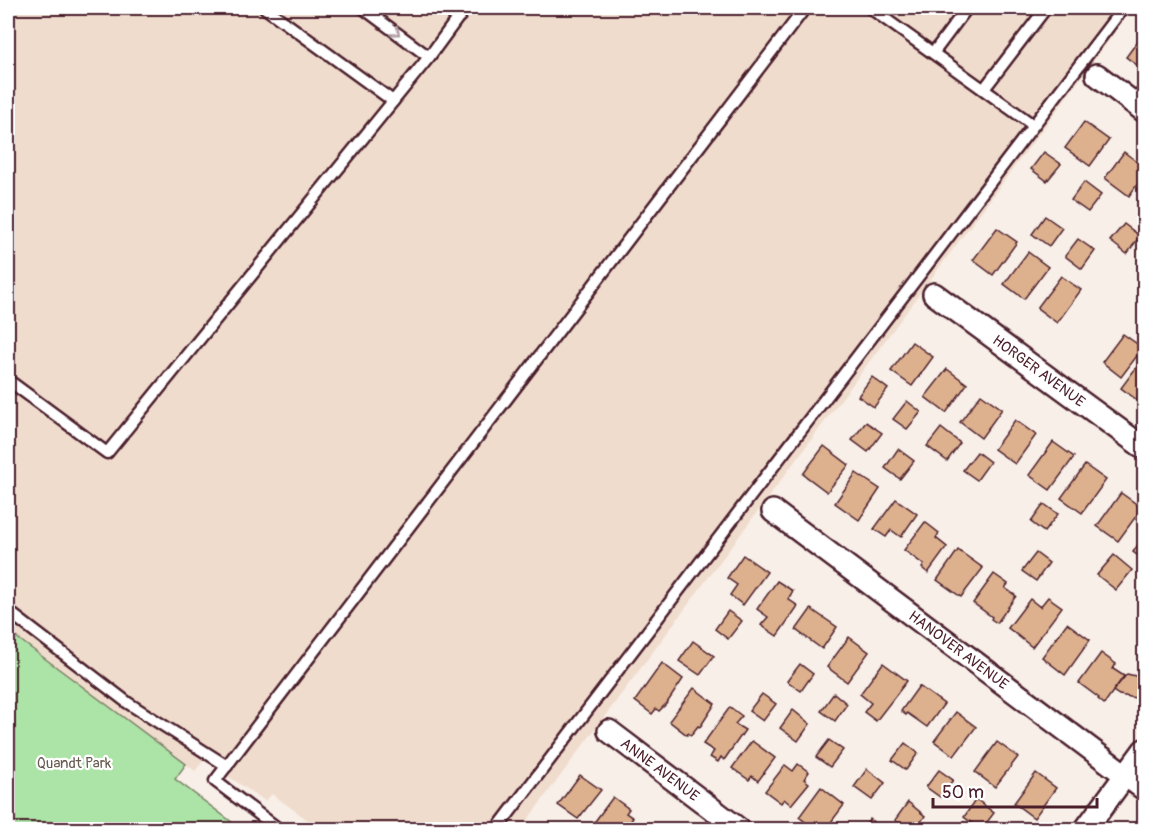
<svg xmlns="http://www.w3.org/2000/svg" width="1152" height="837" font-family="Pangolin,sans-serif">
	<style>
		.built { fill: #f0dccd }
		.green { fill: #ace3a6; stroke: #7b8168; stroke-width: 1.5 }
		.building { fill: #ddb08e; stroke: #4a1f2b; stroke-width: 1.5 }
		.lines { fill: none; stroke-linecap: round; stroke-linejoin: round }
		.service-casing { stroke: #4a1f2b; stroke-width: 15 }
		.minor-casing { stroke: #4a1f2b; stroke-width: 26 }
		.service { stroke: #fff; stroke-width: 10 }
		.minor { stroke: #fff; stroke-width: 21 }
		.oneway { stroke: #ae9aa0 }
		.labels { text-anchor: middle; stroke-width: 4.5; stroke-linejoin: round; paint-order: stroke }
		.street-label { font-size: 15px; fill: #4a1f2b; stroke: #fff }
		.park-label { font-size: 15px; fill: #675a50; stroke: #fff }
	</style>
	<rect width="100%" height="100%" fill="#f8efe8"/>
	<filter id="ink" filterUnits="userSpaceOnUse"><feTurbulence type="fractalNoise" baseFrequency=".0167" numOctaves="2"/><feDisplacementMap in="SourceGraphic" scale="12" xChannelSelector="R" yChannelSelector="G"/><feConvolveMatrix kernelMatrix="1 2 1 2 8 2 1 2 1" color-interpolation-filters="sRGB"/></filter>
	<g filter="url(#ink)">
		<path class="built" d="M8,8h1125l-613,822 -200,-1 -48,-35 -7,7 -61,-41 -9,11 -187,-140z"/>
		<path class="green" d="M8,631l178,133 -11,15 66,50h-233z"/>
		<g class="building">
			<path d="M1140,38l4,4v28l-18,-13z"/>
			<path d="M1084,122l25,18 -19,26 -25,-18z"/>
			<path d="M1044,152l17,12 -14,17 -16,-12z"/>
			<path d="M1124,152l20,15v8l-15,21 -24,-18z"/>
			<path d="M1084,182l17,13 -13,17 -17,-12z"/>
			<path d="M1045,216l17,12 -13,18 -17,-12z"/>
			<path d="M1124,224l16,12 -13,18 -17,-13z"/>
			<path d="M997,228l20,14 -24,33 -20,-15z"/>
			<path d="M1078,239l17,12 -13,18 -17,-13z"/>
			<path d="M1028,252l20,15 -24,32 -20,-15z"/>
			<path d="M1061,276l20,14 -24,33 -20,-15z"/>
			<path d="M1123,334l20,14 -22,29 -19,-15z"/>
			<path d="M912,342l21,15 -21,29 -21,-15z"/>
			<path d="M1144,357v42l-3,4 -20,-15z"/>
			<path d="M947,369l20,15 -21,29 -21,-16z"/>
			<path d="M872,377l16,12 -14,18 -16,-11z"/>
			<path d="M981,394l21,15 -21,29 -21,-16z"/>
			<path d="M907,401l14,11 -14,17 -14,-10z"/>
			<path d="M1015,420l21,15 -21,29 -21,-15z"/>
			<path d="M866,422l16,11 -14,19 -16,-12z"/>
			<path d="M941,428l19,15 -13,18 -20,-15z"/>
			<path d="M1053,442l21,15 -24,33 -21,-15z"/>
			<path d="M824,446l25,19 -22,27 -24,-18z"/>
			<path d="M898,449l16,12 -14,18 -15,-11z"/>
			<path d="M977,452l13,10 -13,18 -14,-10z"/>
			<path d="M1085,465l21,15 -24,33 -21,-15z"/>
			<path d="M856,473l24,16 -21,31 -24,-17z"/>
			<path d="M1121,493l21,15 -24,33 -21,-15z"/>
			<path d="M896,499l21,15 -16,23 -10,-7 -5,7 -12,-8z"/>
			<path d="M1044,504l14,10 -14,18 -13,-10z"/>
			<path d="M925,522l14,11 -3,5 11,9 -19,26 -6,-5 2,-3 -20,-15z"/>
			<path d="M1144,536v24l-11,-8z"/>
			<path d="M958,550l25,18 -22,29 -24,-17z"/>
			<path d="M1036,553l13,10 -13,18 -14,-10z"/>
			<path d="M743,555l24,17 -24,33 -13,-10 7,-10 -10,-7z"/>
			<path d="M1114,555l18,15 -16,20 -19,-15z"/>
			<path d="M994,574l14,10 -3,4 11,8 -19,27 -6,-4 1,-2 -19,-14z"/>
			<path d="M777,581l16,10 -5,8 10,7 -21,30 -16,-11 7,-8 -11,-8z"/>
			<path d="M1048,597l14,10 -30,40 -24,-19 22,-29 10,8z"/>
			<path d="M811,609l26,18 -15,22 -26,-19z"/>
			<path d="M728,611l14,10 -14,18 -13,-10z"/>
			<path d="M1067,623l23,17 -25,35 -23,-18z"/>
			<path d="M849,637l20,15 -22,30 -20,-15z"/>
			<path d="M693,641l21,15 -14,19 -21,-14z"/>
			<path d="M1101,653l15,11 -3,5 11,7 -20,28 -6,-5 1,-1 -20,-15z"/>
			<path d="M662,663l21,16 -16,24 -8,8 -3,-2 -4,5 -17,-13z"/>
			<path d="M883,663l24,18 -31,40 -12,-9 7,-9 -11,-9z"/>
			<path d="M800,664l13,10 -12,17 -14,-10z"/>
			<path d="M1127,674l17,4v17l-3,4 -22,-4 -6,-4z"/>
			<path d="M919,686l25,18 -17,23 -20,-14 -1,2 -5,-4z"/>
			<path d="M694,688l21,16 -15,23 -2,-1 -7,9 -3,-2 -1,2 -18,-14z"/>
			<path d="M834,693l13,11 -12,17 -14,-10z"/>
			<path d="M762,694l14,10 -13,17 -14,-10z"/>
			<path d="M730,707l12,9 -7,8 10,6 -21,30 -3,-3 -3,5 -8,-5 4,-6 -11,-7z"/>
			<path d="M793,710l17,14 -12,17 -18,-13z"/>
			<path d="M956,712l20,15 -22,29 -20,-15z"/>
			<path d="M829,740l14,10 -13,17 -14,-10z"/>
			<path d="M752,741l23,17 -17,23 -6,-5 -3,4 -17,-12z"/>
			<path d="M997,742l21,15 -23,30 -20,-15z"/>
			<path d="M905,743l13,10 -12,17 -14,-10z"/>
			<path d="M798,764l11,8 -5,7 5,4 -18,22 -7,-6 -3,4 -16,-12 20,-26 8,6z"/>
			<path d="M867,769l18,14 -13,17 -18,-13z"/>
			<path d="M939,770l14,10 -13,17 -14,-10z"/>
			<path d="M1036,773l20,15 -22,30 -20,-15z"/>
			<path d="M580,775l21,15 -23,29 -20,-14z"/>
			<path d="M821,787l23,18 -19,25h-9l-17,-13z"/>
			<path d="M613,797l16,12 -3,4 7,5 -9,12h-24l-7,-6z"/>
			<path d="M976,799l18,14 -13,17 -17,-13z"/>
			<path d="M908,802l17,14 -10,14h-8l-12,-10z"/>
			<path d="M870,819l14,11h-22z"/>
			<path d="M643,822l10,6 3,-4 7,5 -25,1z"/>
		</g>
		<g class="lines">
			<defs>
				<g id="service">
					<path d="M265,8l128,93"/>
					<path d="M363,8l66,49"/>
					<path d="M449,8l11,8"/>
					<path d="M870,8l163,117"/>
					<path d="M934,52l33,-44"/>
					<path d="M984,89l62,-81"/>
					<path d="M8,380l99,73 322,-396 36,-49"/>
					<path d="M8,611l120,92 99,63"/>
					<path d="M280,830l-65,-49 590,-773"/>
					<path d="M496,830l627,-822"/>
				</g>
				<g id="minor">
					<path d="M1097,75l47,36"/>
					<path id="s1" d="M934,294l210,154"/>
					<path id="s2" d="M773,511l371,278"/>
					<path id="s3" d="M609,731l131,99"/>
					<path d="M1085,830l59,-80"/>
				</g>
			</defs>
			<use href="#service" class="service-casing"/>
			<use href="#minor" class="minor-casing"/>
			<use href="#service" class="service"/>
			<use href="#minor" class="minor"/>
		</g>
		<defs><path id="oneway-chevron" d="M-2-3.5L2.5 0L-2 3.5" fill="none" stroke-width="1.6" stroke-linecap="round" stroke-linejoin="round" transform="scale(1.5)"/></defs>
		<use class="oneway" href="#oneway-chevron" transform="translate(396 32) rotate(37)"/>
	</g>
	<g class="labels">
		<g class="street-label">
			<text dy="5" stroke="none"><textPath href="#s1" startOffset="130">HORGER AVENUE</textPath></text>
			<text dy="5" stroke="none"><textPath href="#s2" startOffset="232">HANOVER AVENUE</textPath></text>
			<text dy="5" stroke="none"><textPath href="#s3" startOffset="64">ANNE AVENUE</textPath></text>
		</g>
		<g class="park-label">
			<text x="74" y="768">Quandt Park</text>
		</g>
	</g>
	<rect width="1152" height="837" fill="none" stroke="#fff" stroke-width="30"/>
	<rect x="15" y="15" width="1122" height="807" fill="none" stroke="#4a1f2b" stroke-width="2" filter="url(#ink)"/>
	<path d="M933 798v9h164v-9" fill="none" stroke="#4a1f2b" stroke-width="3"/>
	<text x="942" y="798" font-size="18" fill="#4a1f2b" stroke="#ffffff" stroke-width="4.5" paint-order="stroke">50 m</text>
</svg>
